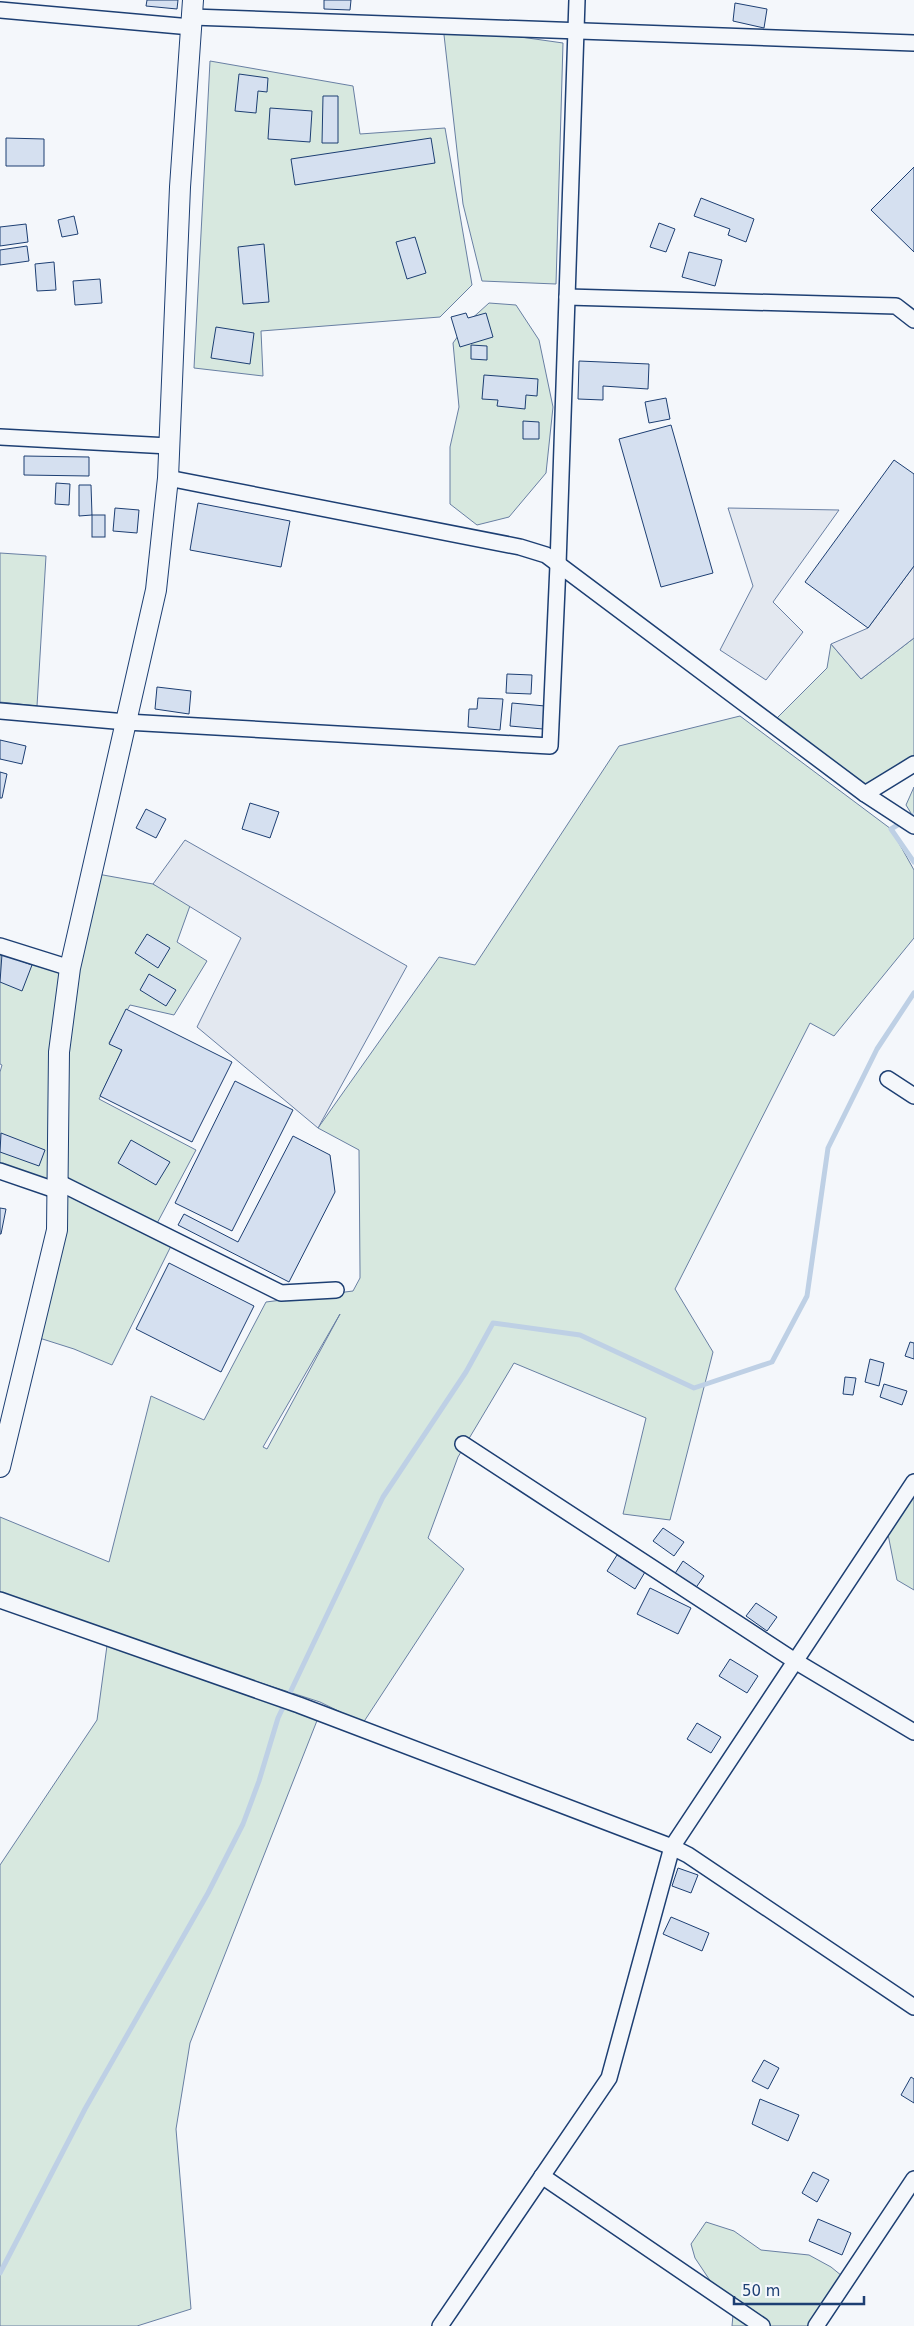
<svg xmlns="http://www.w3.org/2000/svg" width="914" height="2326" font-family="'DejaVu Sans',sans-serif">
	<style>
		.green { fill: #d7e8df; stroke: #687fa3; fill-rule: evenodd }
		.parking { fill: #e3e8f0; stroke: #687fa3 }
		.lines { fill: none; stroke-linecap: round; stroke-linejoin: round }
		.stream { stroke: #bed0e5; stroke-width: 5 }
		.building { fill: #d5e0f0; stroke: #1d3f73 }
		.minor-casing { stroke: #1d3f73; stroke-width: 18 }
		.tertiary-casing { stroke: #1d3f73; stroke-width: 22 }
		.minor { stroke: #f4f7fb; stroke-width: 15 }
		.tertiary { stroke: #f4f7fb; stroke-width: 20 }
	</style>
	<rect width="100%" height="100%" fill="#f4f7fb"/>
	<g class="green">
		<path d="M443,26l120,17 -7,241 -74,-3 -19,-77z"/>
		<path d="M210,61l143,25 7,48 85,-6 27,157 -32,32 -179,14 2,45 -69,-8z"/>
		<path d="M489,303l27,2 23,35 14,67 -7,66 -37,44 -32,8 -27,-21v-57l9,-40 -6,-64 15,-21z"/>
		<path d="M0,553l46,3 -9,150 -37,-4z"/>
		<path d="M914,638v126l-49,30 -94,-70 56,-56 4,-24 30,35z"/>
		<path d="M740,716l151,113 23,41v68l-80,98 -24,-13 -135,266 38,63 -43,168 -47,-6 23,-96 -132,-55 -56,94 -30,81 36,31 -101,154 -43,-21 -320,-103v-82l109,45 42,-166 53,24 62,-118 87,-11 7,-13v-7l-1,-121 -41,-22 121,-171 36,8 144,-219zM340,1314l-73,135 -4,-2z"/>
		<path d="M914,787v31l-8,-13z"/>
		<path d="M92,873l61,11 38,19 -14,39 30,19 -33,54 -44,-10 -21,38 13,7 -23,49 97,51 -42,79 -96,-47 -58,-9v-101l2,-7 -2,-1v-118l64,20 1,62z"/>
		<path d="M58,1191l114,53 -60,121 -38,-16 -41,-13z"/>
		<path d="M914,1482v108l-17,-10 -11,-56z"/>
		<path d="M108,1638l212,75 -130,330 -14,86 15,180 -54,17h-137v-461l97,-145z"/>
		<path d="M706,2222l28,9 27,19 48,5 22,12 16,13 -31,46h-84l1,-11 -38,-57 -4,-14z"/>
	</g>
	<g class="parking">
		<path d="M728,508l111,2 -66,92 30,30 -37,48 -46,-30 33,-64z"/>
		<path d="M914,566v72l-53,41 -30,-35 37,-16z"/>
		<path d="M185,840l222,126 -89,162 -121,-101 44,-89 -88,-54z"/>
	</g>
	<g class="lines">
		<g class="stream">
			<path d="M914,815l-23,14 23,33"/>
			<path d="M0,2273l85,-164 123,-216 35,-69 16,-43 19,-63 105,-221 83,-125 27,-49 87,12 114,53 78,-26 35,-66 21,-148 49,-99 37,-56"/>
		</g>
	</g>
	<g class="building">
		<path d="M147,0h31l-1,9 -31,-3z"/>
		<path d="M324,0h27l-1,10 -26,-1z"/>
		<path d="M735,3l32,6 -3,19 -31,-7z"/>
		<path d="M239,74l29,4 -1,14 -9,-1 -2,22 -21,-2z"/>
		<path d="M323,96h15v47h-16z"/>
		<path d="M270,108l42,3 -2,31 -42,-3z"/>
		<path d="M6,138l38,1v27h-38z"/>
		<path d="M431,138l4,25 -140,22 -4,-26z"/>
		<path d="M914,167v85l-43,-42z"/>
		<path d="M701,198l53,21 -8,23 -18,-7 2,-6 -36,-13z"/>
		<path d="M74,216l4,18 -16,3 -4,-17z"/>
		<path d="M659,223l16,6 -9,23 -16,-5z"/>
		<path d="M26,224l2,18 -28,4v-19z"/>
		<path d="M415,237l11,36 -19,6 -11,-37z"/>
		<path d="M264,244l5,58 -26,2 -5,-57z"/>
		<path d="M27,246l2,15 -29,4v-15z"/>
		<path d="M689,252l33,8 -7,26 -33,-9z"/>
		<path d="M54,262l2,28 -19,1 -2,-27z"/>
		<path d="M100,279l2,24 -27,2 -2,-24z"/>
		<path d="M466,313l2,5 18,-5 7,24 -33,10 -9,-30z"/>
		<path d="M216,327l38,6 -4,31 -39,-6z"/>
		<path d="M471,345l16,1v14l-16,-1z"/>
		<path d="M579,361l70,3 -1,25 -45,-3v14l-25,-1z"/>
		<path d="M484,375l54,4 -1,17 -11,-1 -1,14 -28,-3 1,-6 -16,-1z"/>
		<path d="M666,398l4,21 -21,4 -4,-21z"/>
		<path d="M523,421l16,1v17h-16z"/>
		<path d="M671,425l42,148 -52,14 -42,-148z"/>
		<path d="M24,456l65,1v19l-65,-1z"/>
		<path d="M894,460l20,14v92l-46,62 -63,-46z"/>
		<path d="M56,483l14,1 -1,21 -14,-1z"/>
		<path d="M79,485h12l1,30 -13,1z"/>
		<path d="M198,503l92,18 -9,46 -91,-17z"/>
		<path d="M115,508l24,2 -2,23 -24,-2z"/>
		<rect x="92" y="515" width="13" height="22"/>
		<path d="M507,674l25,1 -1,19 -25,-1z"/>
		<path d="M157,687l34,4 -2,23 -34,-5z"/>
		<path d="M478,698l25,1 -3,31 -32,-3 1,-18h8z"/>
		<path d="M512,703l33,3 -2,23 -33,-3z"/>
		<path d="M0,740l26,6 -4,18 -22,-5z"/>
		<path d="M0,772l7,2 -5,24h-2z"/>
		<path d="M250,803l29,9 -9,26 -28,-9z"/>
		<path d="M146,809l20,10 -10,19 -20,-10z"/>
		<path d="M147,934l23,14 -12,20 -23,-15z"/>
		<path d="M2,954l30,11 -10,26 -22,-9z"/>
		<path d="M149,974l27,16 -10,16 -26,-16z"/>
		<path d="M126,1009l106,53 -40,80 -92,-46 22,-46 -13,-6z"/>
		<path d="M235,1081l58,29 -61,121 -57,-28z"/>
		<path d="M1,1133l44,17 -6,16 -39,-14z"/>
		<path d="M293,1136l37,19 5,37 -46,90 -111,-57 6,-11 54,28z"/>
		<path d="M131,1140l39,22 -14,23 -38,-22z"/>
		<path d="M0,1208l6,1 -5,25h-1z"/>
		<path d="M169,1263l85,43 -33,66 -85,-43z"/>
		<path d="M910,1342l4,1v16l-9,-3z"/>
		<path d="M870,1359l14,4 -5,23 -14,-4z"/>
		<path d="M845,1377l11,1 -3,17 -10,-1z"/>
		<path d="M884,1384l23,7 -5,14 -22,-8z"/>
		<path d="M663,1528l21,14 -10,14 -21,-15z"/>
		<path d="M617,1555l28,17 -10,17 -28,-18z"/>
		<path d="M683,1561l21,15 -9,13 -21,-14z"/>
		<path d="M650,1588l41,20 -13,26 -41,-20z"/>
		<path d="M756,1603l21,14 -10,14 -21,-15z"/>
		<path d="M730,1659l28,17 -11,17 -28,-17z"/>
		<path d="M697,1723l24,14 -10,16 -24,-14z"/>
		<path d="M678,1868l20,7 -7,18 -19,-7z"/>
		<path d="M671,1917l38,16 -7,18 -39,-17z"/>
		<path d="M764,2060l15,8 -11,21 -16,-8z"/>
		<path d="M911,2077l3,2v24l-13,-8z"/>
		<path d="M760,2099l39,16 -11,26 -36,-17z"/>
		<path d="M813,2172l16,8 -12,22 -15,-9z"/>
		<path d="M818,2219l33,14 -9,22 -33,-14z"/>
	</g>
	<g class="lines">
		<defs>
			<g id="minor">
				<path d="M0,10l191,17"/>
				<path d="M192,17l722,26"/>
				<path d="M567,297l329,9 18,14"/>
				<path d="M0,437l169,9"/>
				<path d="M168,478l352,69 26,8 319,239 49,32"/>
				<path d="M0,711l126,11 424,24 8,-181 19,-565"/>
				<path d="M865,794l49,-30"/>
				<path d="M0,946l70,22"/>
				<path d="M888,1079l26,17"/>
				<path d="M0,1171l58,20"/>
				<path d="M58,1182l223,111 55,-3"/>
				<path d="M463,1444l332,217 119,71"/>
				<path d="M0,1600l299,105 373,142 16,8 226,152"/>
				<path d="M542,2176l220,150"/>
				<path d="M440,2326l169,-248 63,-231 242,-365"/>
				<path d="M816,2326l98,-147"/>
			</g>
			<path id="tertiary" d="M0,1467l57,-237 2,-178 11,-84 86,-378 12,-112 12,-291 13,-187"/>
		</defs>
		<use href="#minor" class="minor-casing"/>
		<use href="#tertiary" class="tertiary-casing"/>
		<use href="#minor" class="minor"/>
		<use href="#tertiary" class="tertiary"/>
	</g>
	<path d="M734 2296v8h130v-8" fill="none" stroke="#1d3f73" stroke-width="2.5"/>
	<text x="742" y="2296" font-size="15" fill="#1d3f73" stroke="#f4f7fb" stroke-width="4" paint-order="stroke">50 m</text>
</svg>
